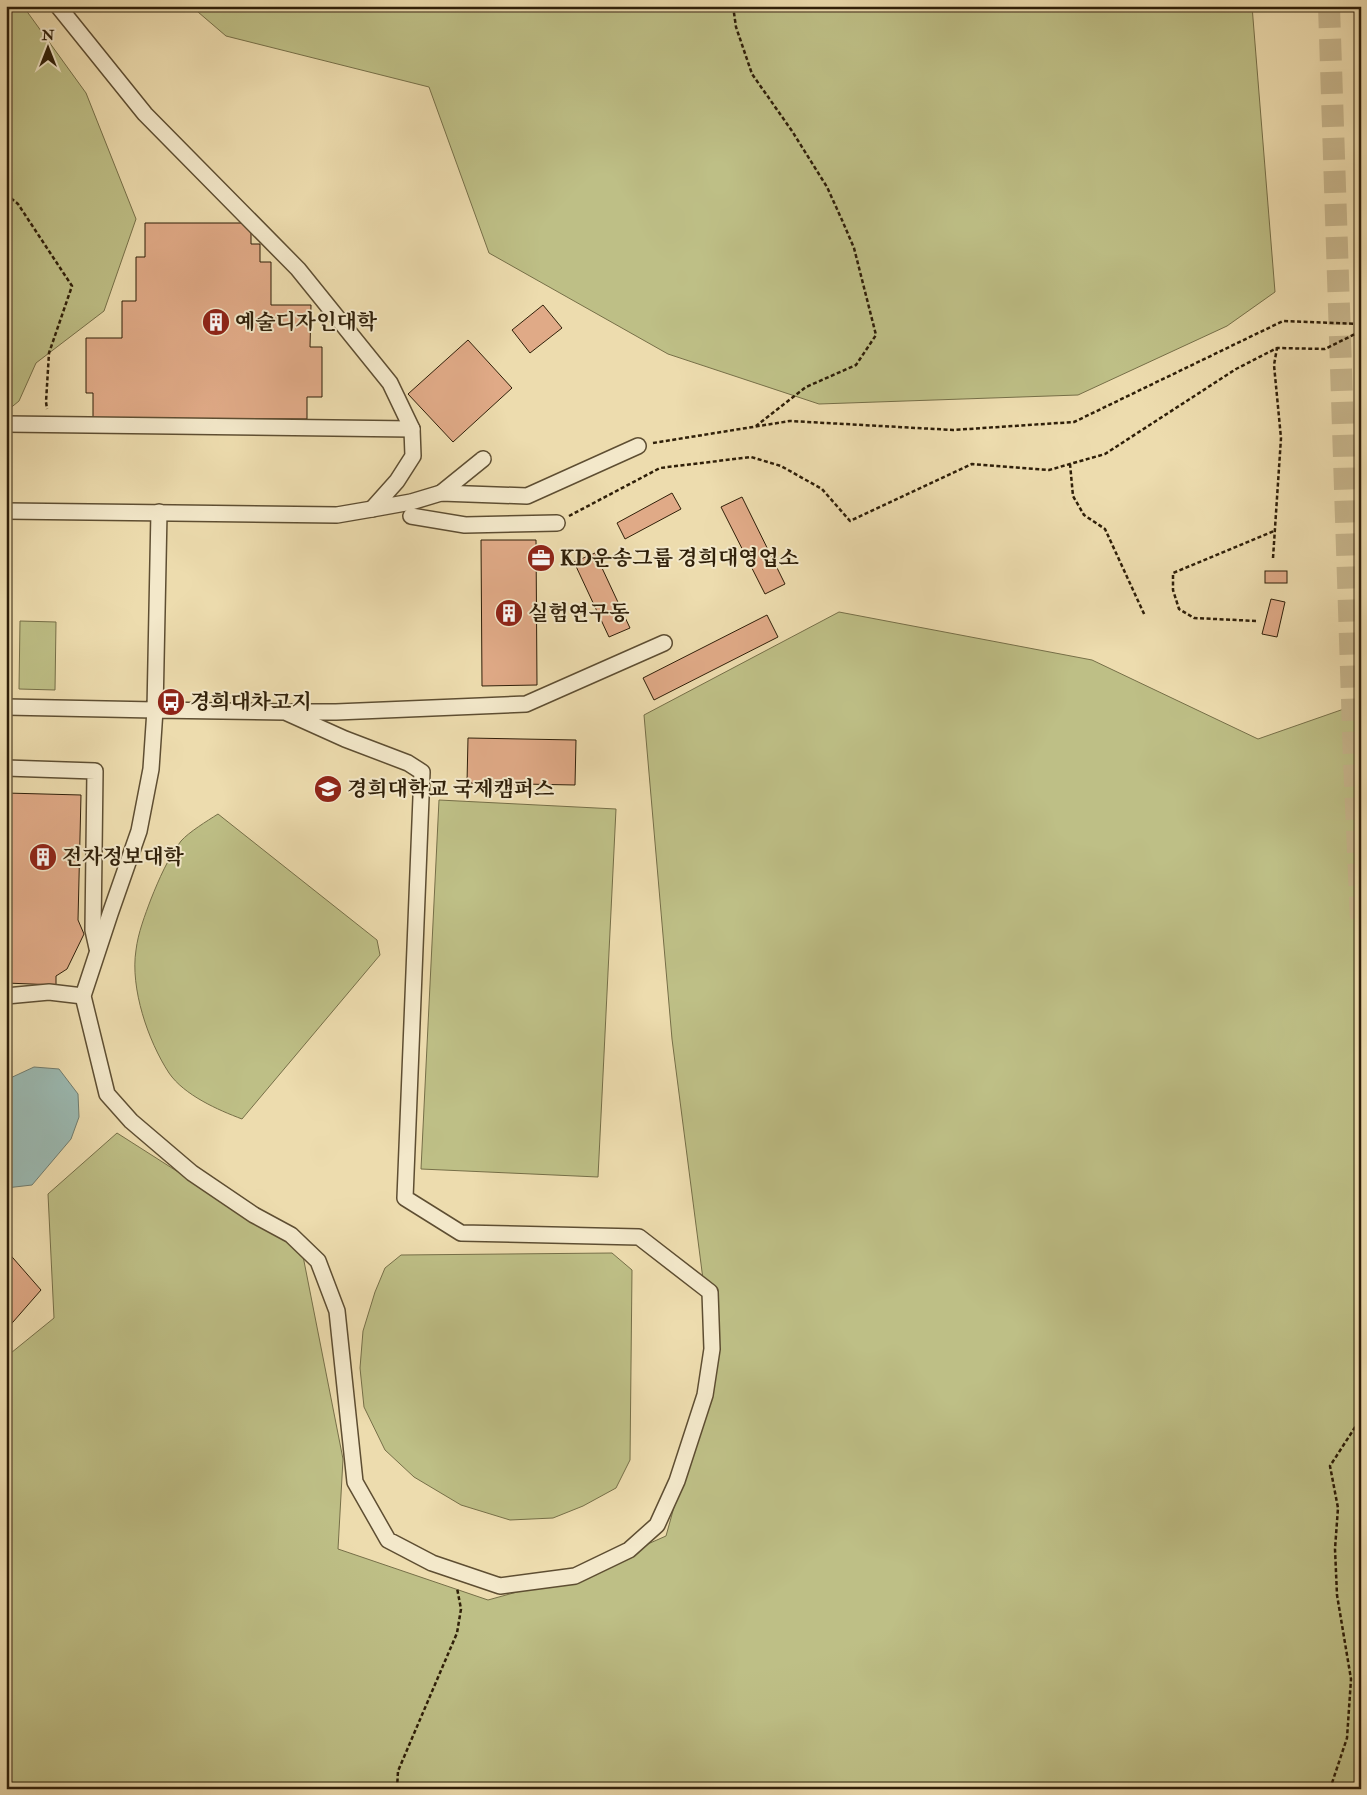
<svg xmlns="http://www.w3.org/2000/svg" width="1367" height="1795" font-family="'IM FELL Double Pica','Noto Serif KR',serif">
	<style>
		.green { fill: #bebf86; stroke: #766f48 }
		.water { fill: #9bbab3; stroke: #707c6f }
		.building { fill: #e0aa87; stroke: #2f1f09 }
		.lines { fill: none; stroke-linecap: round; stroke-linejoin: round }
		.highway-tunnel { stroke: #c7b68d; stroke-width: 22; stroke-dasharray: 22 11; stroke-linecap: butt }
		.minor-casing { stroke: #5e4e32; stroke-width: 18 }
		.path { stroke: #2f1f09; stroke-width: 2.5; stroke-dasharray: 4 2.5; stroke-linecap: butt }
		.minor { stroke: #f3e8ca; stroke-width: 15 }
		.labels { text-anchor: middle; stroke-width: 4; stroke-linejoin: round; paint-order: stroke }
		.poi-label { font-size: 21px; font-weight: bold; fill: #2f1f09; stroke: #f3e8ca; text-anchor: start }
	</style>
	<rect width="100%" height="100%" fill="#eddcae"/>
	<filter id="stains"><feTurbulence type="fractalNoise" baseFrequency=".004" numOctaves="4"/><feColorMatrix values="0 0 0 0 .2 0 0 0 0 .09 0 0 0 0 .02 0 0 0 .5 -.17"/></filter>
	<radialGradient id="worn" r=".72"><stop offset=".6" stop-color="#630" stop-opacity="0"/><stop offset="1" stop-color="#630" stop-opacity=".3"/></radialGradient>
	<g class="green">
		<path d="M6,6h17l63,87 50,126 -32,92 -68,52 -17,38 -11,9h-2z"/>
		<path d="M191,6h1061l23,286 -48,34 -149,69 -259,9 -151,-50 -179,-101 -60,-166 -203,-51z"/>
		<path d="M1358,380l3,2v134l-4,-15z"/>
		<path d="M839,612l253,48 166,79 103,-36v1086h-1355v-432l48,-39 -6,-124 69,-61 185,118 41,208 -5,90 150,51 87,-24 91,-40 39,-141 7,-46 -40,-310 -28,-324z"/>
		<path d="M20,621l36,1 -1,68 -36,-1z"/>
		<path d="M439,800l177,9 -18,368 -177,-8z"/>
		<path d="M218,814l159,126 3,15 -138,164c-24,-9 -58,-24 -73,-46 -21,-32 -39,-85 -33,-123 2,-17 9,-35 15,-51 8,-20 17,-41 30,-58 8,-9 26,-20 37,-27z"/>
		<path d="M612,1253l20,17 -2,190 -14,28 -33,18 -30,12 -43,2 -49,-15 -47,-28 -29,-27 -21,-43 -4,-39 3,-37 12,-39 10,-24 16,-13z"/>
	</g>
	<path class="water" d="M34,1067l25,2 19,25 1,23 -8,22 -39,46 -26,3v-108z"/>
	<g class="building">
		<path d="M145,223h106v21h9v18h11v43h40l-1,42h12v50h-15v22l-214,-1v-25h-7v-55h36v-37h14v-44h9z"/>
		<path d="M543,305l19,23 -32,25 -18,-23z"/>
		<path d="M468,340l44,48 -59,54 -45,-48z"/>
		<path d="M672,493l9,16 -56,30 -8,-16z"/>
		<path d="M742,497l43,87 -20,10 -44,-87z"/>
		<path d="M481,540h55l1,145 -55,1z"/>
		<path d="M595,553l35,75 -21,9 -35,-75z"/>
		<rect x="1265" y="571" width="22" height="12"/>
		<path d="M1271,599l14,3 -8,35 -15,-3z"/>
		<path d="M767,615l11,22 -124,63 -11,-22z"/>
		<path d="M468,738l108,2 -1,45 -108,-2z"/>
		<path d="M6,793l75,2 -3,125 6,14 -17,35 -11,7v9l-50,-2z"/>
		<path d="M6,1250l35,40 -35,40z"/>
	</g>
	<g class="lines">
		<path class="highway-tunnel" d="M1329,6l25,754 7,160"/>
		<defs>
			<g id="minor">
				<path d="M58,6l87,108 153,155 92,114 22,46 1,27 -16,25 -25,28 39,-7 30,-9 86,3 111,-50"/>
				<path d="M6,424l406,5"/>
				<path d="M441,493l42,-34"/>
				<path d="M6,511l331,4 35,-6"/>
				<path d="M411,516l54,9 92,-2"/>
				<path d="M6,707l149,3 4,-198"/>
				<path d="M155,710l130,2 60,27 63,24 14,9 -17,426 56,35 178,4 71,55 2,57 -7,46 -28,86 -20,44 -28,25 -54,26 -75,10 -68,-23 -44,-23 -33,-58 -18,-171 -19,-50 -27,-26 -37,-20 -62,-42 -61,-52 -24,-27 -24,-98 27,-82 29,-83 12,-62z"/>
				<path d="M292,712h44l190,-8 138,-61"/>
				<path d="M6,768l89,3 -2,159 4,18"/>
				<path d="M6,996l43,-4 34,4"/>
			</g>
		</defs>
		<use href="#minor" class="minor-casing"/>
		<g class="path">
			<path d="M733,6l3,21 16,47 40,57 35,56 15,33 12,28 22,87 -20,30 -50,22 -50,39"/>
			<path d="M6,194l12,10 54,82 -23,67 -3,49 1,7"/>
			<path d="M653,443l137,-22 163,9 121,-8 209,-101 78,3"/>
			<path d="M1070,464l3,32 11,19 21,14 40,87"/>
			<path d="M569,516l91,-48 91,-11 30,9 41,23 28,32 122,-57 77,6 56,-16 131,-85 41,-21 48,1 36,-18"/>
			<path d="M1273,558l8,-120 -7,-73 3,-17"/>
			<path d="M1256,621l-62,-3 -15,-9 -6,-19v-17l101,-42"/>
			<path d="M6,1771l8,18"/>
			<path d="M397,1789l1,-18 59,-138 4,-24 -4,-21"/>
			<path d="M1330,1789l17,-51 4,-59 -14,-84 -2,-46 3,-41 -8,-42 31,-48"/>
		</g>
		<use href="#minor" class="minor"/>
	</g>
	<defs>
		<symbol id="building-disc" viewBox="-11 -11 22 22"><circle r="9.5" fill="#8f2418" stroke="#f3e8ca"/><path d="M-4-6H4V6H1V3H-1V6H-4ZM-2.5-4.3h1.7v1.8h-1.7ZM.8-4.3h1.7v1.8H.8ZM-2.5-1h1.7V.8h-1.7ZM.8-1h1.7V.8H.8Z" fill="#fff"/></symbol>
		<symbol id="office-disc" viewBox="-11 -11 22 22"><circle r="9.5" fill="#8f2418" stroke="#f3e8ca"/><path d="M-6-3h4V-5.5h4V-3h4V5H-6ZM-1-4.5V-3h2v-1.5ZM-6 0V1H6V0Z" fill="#fff"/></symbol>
		<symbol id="bus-disc" viewBox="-11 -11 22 22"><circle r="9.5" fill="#8f2418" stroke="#f3e8ca"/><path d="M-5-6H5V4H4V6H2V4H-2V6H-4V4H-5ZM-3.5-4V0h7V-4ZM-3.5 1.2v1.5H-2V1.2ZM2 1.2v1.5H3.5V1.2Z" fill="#fff"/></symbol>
		<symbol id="university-disc" viewBox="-11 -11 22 22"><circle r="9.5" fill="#8f2418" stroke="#f3e8ca"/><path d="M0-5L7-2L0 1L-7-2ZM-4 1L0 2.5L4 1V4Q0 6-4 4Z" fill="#fff"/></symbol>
	</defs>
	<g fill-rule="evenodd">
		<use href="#building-disc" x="200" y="306" width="32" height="32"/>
		<use href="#office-disc" x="525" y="542" width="32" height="32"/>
		<use href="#building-disc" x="493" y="597" width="32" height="32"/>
		<use href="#bus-disc" x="155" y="686" width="32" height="32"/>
		<use href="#university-disc" x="312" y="773" width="32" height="32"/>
		<use href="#building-disc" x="27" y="841" width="32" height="32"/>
	</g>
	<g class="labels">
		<g class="poi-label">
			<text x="235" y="329">예술디자인대학</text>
			<text x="560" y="565">KD운송그룹 경희대영업소</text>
			<text x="528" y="620">실험연구동</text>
			<text x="190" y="709">경희대차고지</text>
			<text x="347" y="796">경희대학교 국제캠퍼스</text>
			<text x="62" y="864">전자정보대학</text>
		</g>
	</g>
	<rect width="1367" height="1795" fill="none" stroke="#eddcae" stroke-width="25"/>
	<rect x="8" y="8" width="1352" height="1780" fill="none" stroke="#2f1f09" stroke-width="2.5"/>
	<rect x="12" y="12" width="1342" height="1770" fill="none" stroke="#2f1f09"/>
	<g transform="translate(48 48)" stroke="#f3e8ca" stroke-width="4" paint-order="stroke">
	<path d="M0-4L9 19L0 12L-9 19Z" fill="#2f1f09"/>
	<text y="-8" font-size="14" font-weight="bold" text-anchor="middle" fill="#2f1f09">N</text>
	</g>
	<rect width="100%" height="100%" filter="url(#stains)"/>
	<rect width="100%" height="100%" fill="url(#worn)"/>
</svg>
